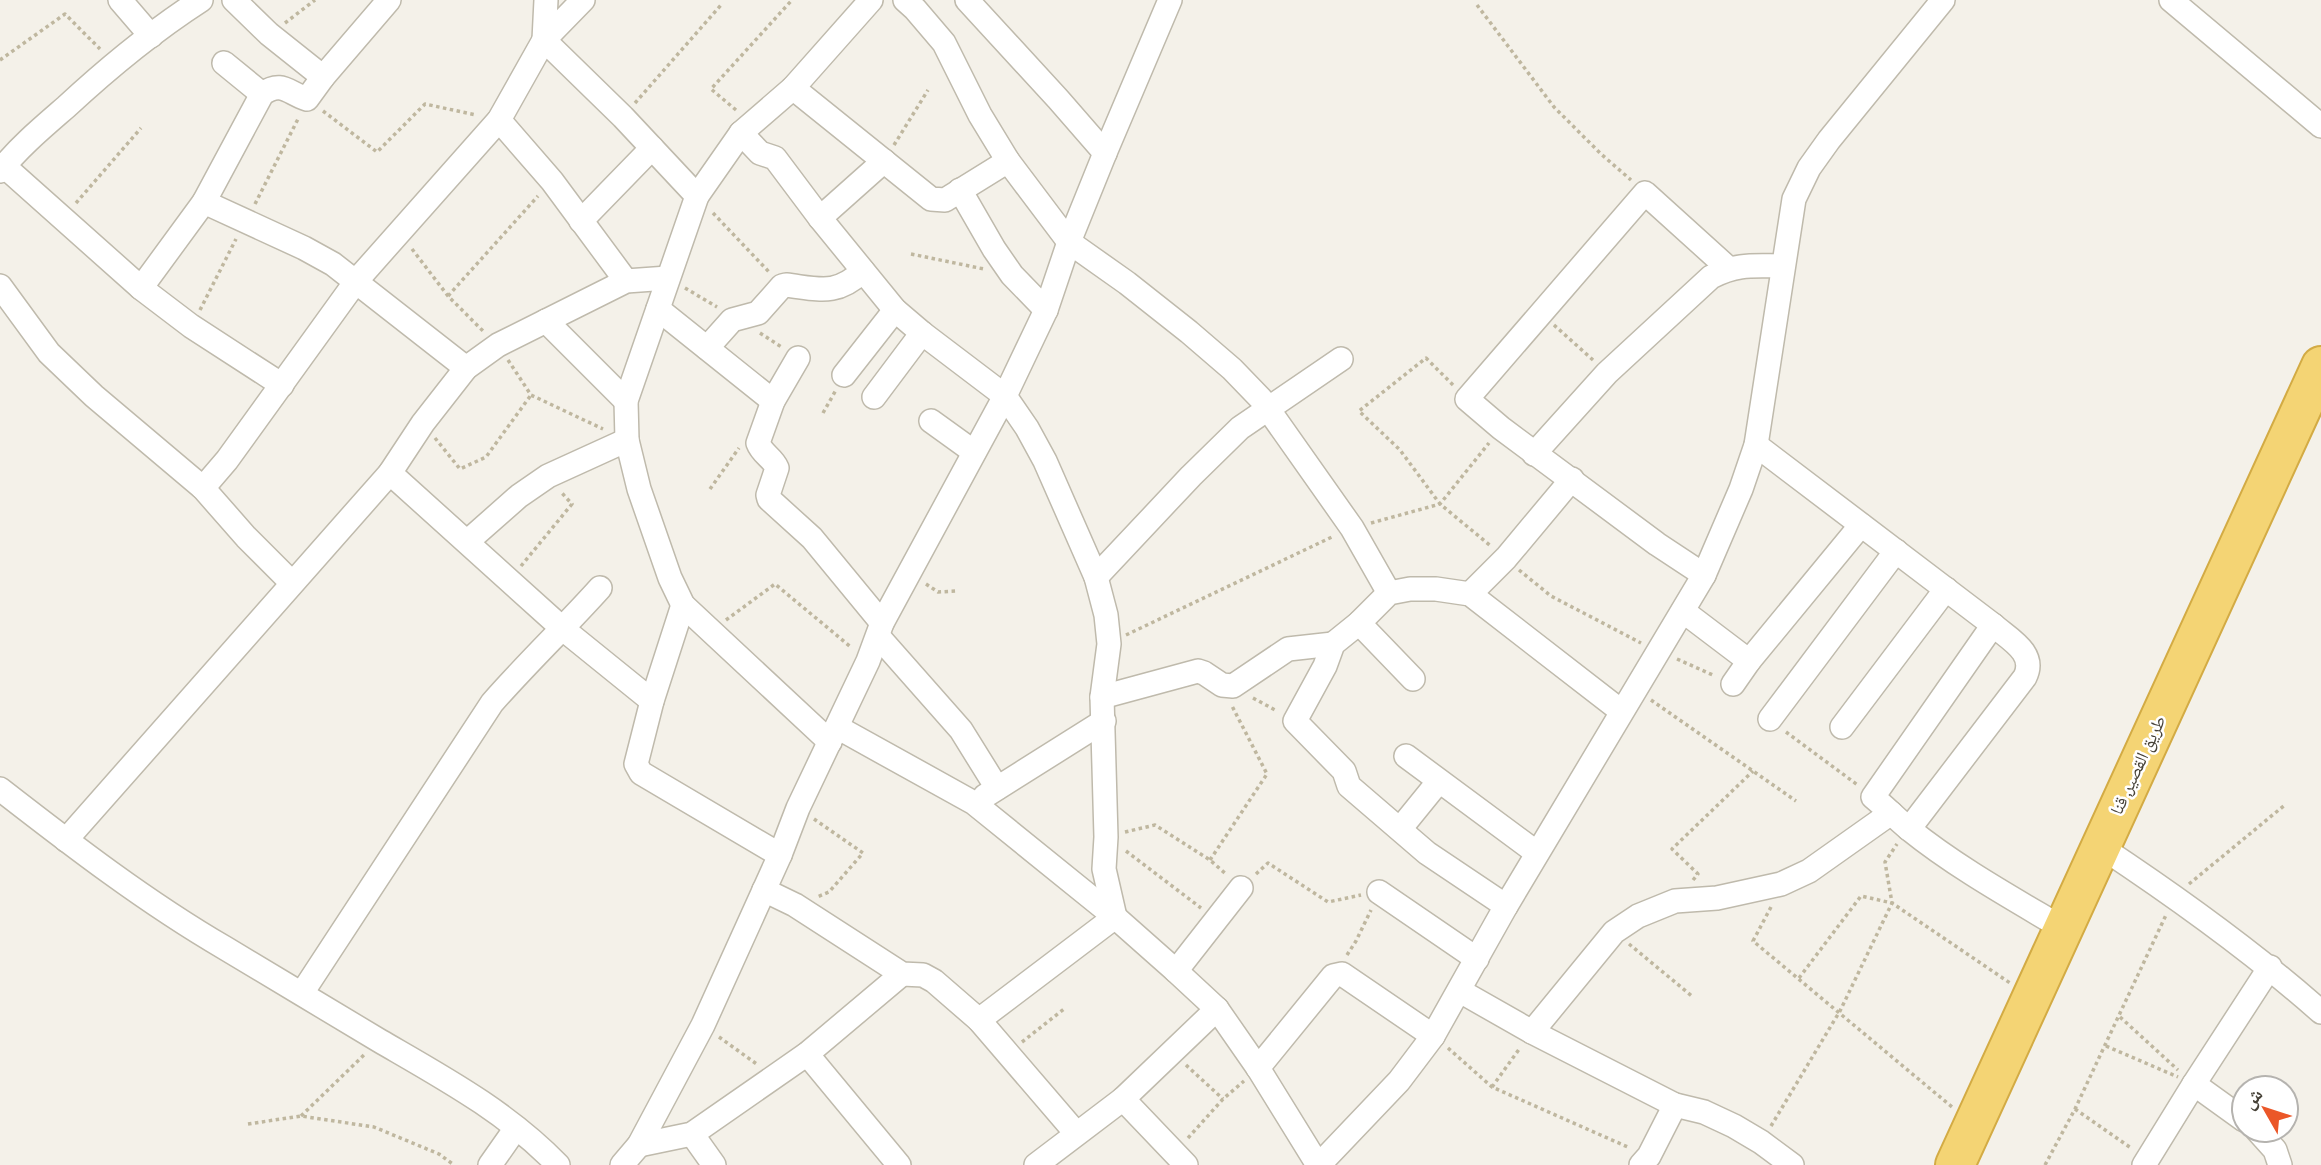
<svg xmlns="http://www.w3.org/2000/svg" width="2321" height="1165" font-family="'PT Sans Narrow','Noto Naskh Arabic',sans-serif">
	<style>
		.lines { fill: none; stroke-linecap: round; stroke-linejoin: round }
		.street-casing { stroke: #bfbaac; stroke-width: 26 }
		.highway-casing { stroke: #d3ab44; stroke-width: 42 }
		.path { stroke: #bfb79f; stroke-width: 3.5; stroke-dasharray: 3.5 3.5; stroke-linecap: butt }
		.street { stroke: #fff; stroke-width: 23 }
		.highway { stroke: #f4d474; stroke-width: 38 }
		.labels { text-anchor: middle; stroke-width: 5; stroke-linejoin: round; paint-order: stroke }
		.street-label { font-size: 18px; fill: #474238; stroke: #fff }
	</style>
	<rect width="100%" height="100%" fill="#f4f1e9"/>
	<g class="lines">
		<defs>
			<g id="street">
				<path d="M120,0l31,36"/>
				<path d="M234,0l35,34 54,43"/>
				<path d="M546,0l-2,40 79,77 74,79"/>
				<path d="M905,0l10,9 29,34 36,72 28,46 61,81 58,41 62,49 43,37 29,30 91,129 37,65"/>
				<path d="M967,0l91,99 47,54"/>
				<path d="M2171,0l150,126"/>
				<path d="M224,63l38,31"/>
				<path d="M793,88l138,111 14,1 63,-39"/>
				<path d="M499,120l53,61 74,100"/>
				<path d="M741,133l19,20 15,5 45,60 75,92 27,23 83,63 22,32 18,33 51,116 10,38 3,29 -7,53 4,140 -2,32 11,48"/>
				<path d="M4,166l137,122 50,38 91,59"/>
				<path d="M0,171c19,-24 43,-44 66,-64 42,-39 87,-76 135,-107"/>
				<path d="M960,190l34,59 18,26 34,35"/>
				<path d="M204,202l100,46 29,16 133,104"/>
				<path d="M820,218l64,-57"/>
				<path d="M581,221l71,-73"/>
				<path d="M0,286l49,67 45,43 109,92 43,49 46,46"/>
				<path d="M141,288l63,-86 58,-108c20,-14 26,-1 45,5l16,-22 66,-77"/>
				<path d="M658,309l115,92"/>
				<path d="M546,321l80,80"/>
				<path d="M707,348l25,-28 26,-7 24,-27 4,-1c34,4 50,11 77,-14"/>
				<path d="M798,358l-25,43 -15,42c4,11 15,15 19,25l-9,27 1,4 43,39 70,85"/>
				<path d="M844,375l51,-65"/>
				<path d="M874,397l48,-64"/>
				<path d="M931,421l43,31"/>
				<path d="M1756,445l237,180c16,14 44,28 32,52l-116,152"/>
				<path d="M1534,454l73,-81 104,-96c27,-14 43,-11 72,-11"/>
				<path d="M390,473l173,156 89,72"/>
				<path d="M203,488l24,-28 130,-180 142,-160 45,-80 39,-40"/>
				<path d="M468,541l51,-45 29,-20 79,-36"/>
				<path d="M1704,575l-47,-31 -156,-116 -34,-29 178,-206 83,75"/>
				<path d="M1096,577l95,-101 49,-48 101,-69"/>
				<path d="M1470,594l36,-36 66,-79"/>
				<path d="M683,605l-31,96 -16,63 5,9 139,82"/>
				<path d="M1683,611l66,50"/>
				<path d="M1359,623l54,56"/>
				<path d="M1993,625l-120,172c12,10 24,22 36,32 47,38 103,69 155,100"/>
				<path d="M878,636l83,94 36,58"/>
				<path d="M1733,684l16,-23 112,-136"/>
				<path d="M1102,697l96,-26 6,2 18,12 11,1 55,-37 45,-5"/>
				<path d="M1770,719l126,-168"/>
				<path d="M837,727l137,76 141,114 61,54 41,38 41,59 60,97"/>
				<path d="M1842,727l104,-138"/>
				<path d="M830,742l-147,-137 -13,-27 -31,-89 -12,-49 -1,-39 71,-205 44,-63 52,-45 78,-88"/>
				<path d="M1406,756l131,97"/>
				<path d="M0,789c72,56 146,113 225,159 52,31 103,62 155,93 62,36 127,71 178,124"/>
				<path d="M985,796l119,-75"/>
				<path d="M1400,829l39,-48"/>
				<path d="M66,840l324,-367 33,-50 43,-55 32,-23 128,-64 42,-3"/>
				<path d="M2101,847c77,51 151,104 220,165"/>
				<path d="M764,890l31,15 107,69 21,1 11,6 45,39 97,113"/>
				<path d="M1379,892l98,67"/>
				<path d="M1506,906l-79,-53 -78,-67 -5,-15 -49,-50 30,-55 8,-22 26,-21 30,-30 21,-4h26l34,5 151,117"/>
				<path d="M1176,971l65,-83"/>
				<path d="M1460,991l72,41 143,73 29,7 30,14 27,16 31,23"/>
				<path d="M302,993l190,-290c35,-40 73,-76 108,-115"/>
				<path d="M979,1020l136,-103"/>
				<path d="M1532,1032l82,-100 24,-16 37,-15 42,-3 64,-14 28,-13 82,-58"/>
				<path d="M807,1054l92,111"/>
				<path d="M1258,1068l75,-92 9,-2 91,62"/>
				<path d="M2194,1084l50,36"/>
				<path d="M1123,1099l63,66"/>
				<path d="M2257,1130l18,20 5,15"/>
				<path d="M692,1134l22,31"/>
				<path d="M639,1145l53,-11 115,-80 95,-80"/>
				<path d="M490,1165l26,-37"/>
				<path d="M622,1165l17,-20 64,-120 77,-170 18,-47 70,-147 14,-38 123,-227 41,-86 23,-68 36,-89 65,-153"/>
				<path d="M1036,1165l87,-66 94,-90"/>
				<path d="M1319,1165l80,-84 34,-45 73,-130 198,-331 37,-86 15,-44 38,-246 15,-31 20,-28 114,-140"/>
				<path d="M1641,1165l8,-9 26,-51"/>
				<path d="M2144,1165l50,-81 76,-117"/>
			</g>
			<path id="highway" d="M1955,1165l366,-799"/>
		</defs>
		<use href="#street" class="street-casing"/>
		<use href="#highway" class="highway-casing"/>
		<g class="path">
			<path d="M1477,5l77,102 47,47 30,26"/>
			<path d="M285,23l30,-23"/>
			<path d="M0,60l65,-46 35,35"/>
			<path d="M635,103l86,-98"/>
			<path d="M736,110l-25,-21 81,-89"/>
			<path d="M323,111l54,41 48,-48 51,11"/>
			<path d="M894,145l34,-55"/>
			<path d="M76,203l65,-75"/>
			<path d="M255,204l44,-87"/>
			<path d="M713,213l57,60"/>
			<path d="M412,249l36,47 37,37"/>
			<path d="M911,254l73,15"/>
			<path d="M685,288l32,19"/>
			<path d="M448,296l90,-100"/>
			<path d="M200,310l36,-71"/>
			<path d="M1554,325l39,35"/>
			<path d="M760,333l23,15"/>
			<path d="M508,360l23,35 72,34"/>
			<path d="M1453,385l-27,-27 -67,53 41,39 40,54 52,43"/>
			<path d="M823,413l13,-23"/>
			<path d="M435,438l25,31 26,-12 45,-62"/>
			<path d="M710,489l29,-41"/>
			<path d="M1371,523l69,-19 49,-61"/>
			<path d="M521,566l51,-62 -12,-13"/>
			<path d="M1519,570l32,26 90,47"/>
			<path d="M926,584l12,8 19,-1"/>
			<path d="M726,620l49,-36 77,64"/>
			<path d="M1126,635l208,-99"/>
			<path d="M1677,659l38,17"/>
			<path d="M1253,698l24,13"/>
			<path d="M1651,700l145,101"/>
			<path d="M1786,732l73,54"/>
			<path d="M814,819l49,34 -34,39 -12,5"/>
			<path d="M1125,832l30,-7 55,35 17,15"/>
			<path d="M1126,851l75,57"/>
			<path d="M1210,860l57,-86 -35,-68"/>
			<path d="M1256,874l12,-11 60,39 33,-7"/>
			<path d="M1693,880l5,-6 -26,-25 81,-78"/>
			<path d="M2189,884l97,-80"/>
			<path d="M1771,907l-18,34 199,166"/>
			<path d="M1629,944l64,53"/>
			<path d="M1347,955l9,-14 15,-31"/>
			<path d="M1799,978l62,-82 31,7 118,80"/>
			<path d="M2120,1017l58,53"/>
			<path d="M719,1037l39,28"/>
			<path d="M1022,1042l42,-33"/>
			<path d="M2106,1046l72,31"/>
			<path d="M1448,1048l44,39 138,61"/>
			<path d="M1186,1065l37,34"/>
			<path d="M1492,1087l28,-39"/>
			<path d="M2075,1109l56,39"/>
			<path d="M301,1116l64,-62"/>
			<path d="M248,1124l53,-8 73,11 65,27 15,11"/>
			<path d="M1771,1126l69,-115 52,-108 -7,-41 12,-18"/>
			<path d="M1188,1138l35,-39 21,-18"/>
			<path d="M2045,1165l30,-56 91,-194"/>
		</g>
		<use href="#street" class="street"/>
		<use href="#highway" class="highway"/>
	</g>
	<g class="labels">
		<g class="street-label">
			<text transform="translate(2138 765) rotate(-65)" y="6">طريق القصير, قنا</text>
		</g>
	</g>
	<g transform="translate(2265 1109) rotate(309)"><circle r="33" fill="#ffffff" stroke="#b5b3af" stroke-width="2"/>
	<path d="M0-5L12 26L0 18L-12 26Z" fill="#eb5728"/>
	<text y="-10" font-size="19" font-weight="bold" text-anchor="middle" fill="#474238">ش</text>
	</g>
</svg>
